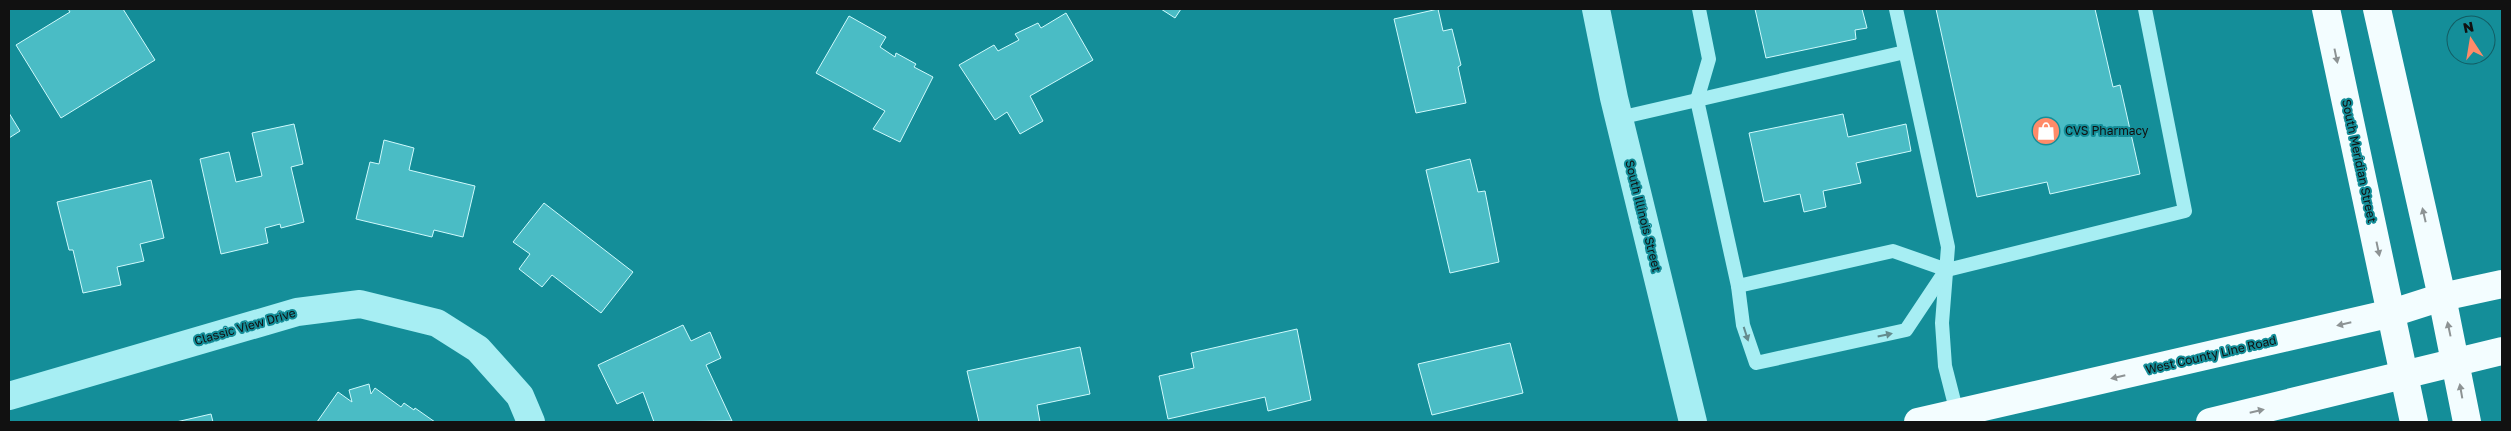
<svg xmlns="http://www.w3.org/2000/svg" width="2511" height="431" font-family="'Golos Text',sans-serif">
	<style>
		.building { fill: #4abcc5; stroke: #cffafd }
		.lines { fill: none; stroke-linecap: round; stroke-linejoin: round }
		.service { stroke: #a7eef3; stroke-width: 14 }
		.minor { stroke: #a7eef3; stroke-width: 28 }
		.primary { stroke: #f3fdff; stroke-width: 28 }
		.oneway { fill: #8d9394 }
		.oneway2 { fill: #648b8d }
		.labels { text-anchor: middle; stroke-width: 4; stroke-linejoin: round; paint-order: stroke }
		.poi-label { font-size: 12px; fill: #111; stroke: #148e99; text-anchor: start }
		.street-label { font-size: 12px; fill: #111; stroke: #148e99 }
	</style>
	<rect width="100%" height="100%" fill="#148e99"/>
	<g class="building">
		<path d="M68,9h55l32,51 -94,58 -45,-73 54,-33z"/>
		<path d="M1161,9h20l-6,9z"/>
		<path d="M1438,9l5,22 9,-2 9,36 -3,2 8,36 -50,10 -22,-94z"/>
		<path d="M1755,9h107l5,19 -12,2 1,9 -90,19z"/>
		<path d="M1936,9h159l18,78 7,-2 20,89 -90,20 -3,-12 -70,15z"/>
		<path d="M1066,13l27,47 -63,36 13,25 -23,13 -13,-22 -12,8 -36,-55 35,-20 4,6 21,-11 -4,-6 23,-11 3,5z"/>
		<path d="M849,16l37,21 -6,10 15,10 1,-4 20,11 -2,3 19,10 -33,65 -27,-13 12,-18 -69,-38z"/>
		<path d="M9,113l11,18 -11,7z"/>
		<path d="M1843,114l5,23 58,-13 5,27 -55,12 5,20 -38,8 3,16 -22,5 -4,-18 -36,8 -15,-69z"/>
		<path d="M294,124l9,40 -12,3 13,55 -23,6 -1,-4 -15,4 3,15 -47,11 -21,-95 29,-7 7,30 26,-6 -10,-43z"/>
		<path d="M384,140l30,8 -5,22 66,16 -12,51 -29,-7 -2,7 -76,-18 14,-57 9,2z"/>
		<path d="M1470,159l8,33 7,-1 14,71 -49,11 -24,-103z"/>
		<path d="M151,180l13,58 -24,6 4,17 -27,6 4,18 -38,8 -10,-43h-4l-12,-48z"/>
		<path d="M544,203l89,69 -32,41 -49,-38 -10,12 -23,-18 11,-15 -17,-12z"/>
		<path d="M683,325l8,16 19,-9 11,26 -15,7 26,56 -78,1 -11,-30 -26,12 -19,-39z"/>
		<path d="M1297,329l14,71 -43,11 -3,-14 -97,22 -9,-43 35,-8 -3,-15z"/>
		<path d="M1510,343l13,50 -91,22 -14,-51z"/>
		<path d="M1080,347l10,47 -53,11 3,17h-61l-12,-51z"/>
		<path d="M369,384l2,10 4,-6 26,19 3,-4 10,7 1,-2 20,14h-118l21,-30 14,10 -3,-12z"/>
		<path d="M211,414l2,8h-37z"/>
	</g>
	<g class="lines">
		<g class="service">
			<path d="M1699,9l10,50 -12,41 41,186 155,-35 54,19 238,-59 -40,-202"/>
			<path d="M1896,9l52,238 -6,76 3,43 12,47"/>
			<path d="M1619,118l286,-66"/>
			<path d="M1738,286l5,39 13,38 150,-33 40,-60"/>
		</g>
		<g class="minor">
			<path d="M1596,9l18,89 79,324"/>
			<path d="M9,396l288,-84 63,-8 77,19 41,26 42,47 11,26"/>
		</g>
		<g class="primary">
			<path d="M2326,9l88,413"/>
			<path d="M2377,9l65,288 25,125"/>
			<path d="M1918,422l474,-109 50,-16 60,-13"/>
			<path d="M2210,422l292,-71"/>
		</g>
	</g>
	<defs><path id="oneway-solid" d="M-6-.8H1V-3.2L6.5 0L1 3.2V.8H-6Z" transform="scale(1.25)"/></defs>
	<g class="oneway">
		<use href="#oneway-solid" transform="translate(2336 56) rotate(78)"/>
		<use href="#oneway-solid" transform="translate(2424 215) rotate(-103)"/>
		<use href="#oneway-solid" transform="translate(2378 249) rotate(78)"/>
		<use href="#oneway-solid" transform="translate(2344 324) rotate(167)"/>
		<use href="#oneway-solid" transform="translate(2449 329) rotate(-102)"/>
		<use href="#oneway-solid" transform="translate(2118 377) rotate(167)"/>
		<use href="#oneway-solid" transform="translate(2461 391) rotate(-100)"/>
		<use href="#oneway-solid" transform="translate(2257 411) rotate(-13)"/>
	</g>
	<g class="oneway2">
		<use href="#oneway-solid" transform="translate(1746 334) rotate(72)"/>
		<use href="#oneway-solid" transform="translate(1885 335) rotate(-12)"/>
	</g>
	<defs>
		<symbol id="shop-disc" viewBox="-11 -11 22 22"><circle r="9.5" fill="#ff8b69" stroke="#148e99"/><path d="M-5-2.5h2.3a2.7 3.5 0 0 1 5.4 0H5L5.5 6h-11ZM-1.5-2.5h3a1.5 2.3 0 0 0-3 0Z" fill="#fff"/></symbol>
	</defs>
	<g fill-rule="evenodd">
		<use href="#shop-disc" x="2030" y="115" width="32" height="32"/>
	</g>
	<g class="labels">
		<g class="poi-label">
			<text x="2065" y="135">CVS Pharmacy</text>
		</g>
		<g class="street-label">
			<text transform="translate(2359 161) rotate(78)" y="4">South Meridian Street</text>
			<text transform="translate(1643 216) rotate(76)" y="4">South Illinois Street</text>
			<text transform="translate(245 327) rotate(-16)" y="4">Classic View Drive</text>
			<text transform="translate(2211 355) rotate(-13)" y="4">West County Line Road</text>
		</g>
	</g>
	<rect width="2511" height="431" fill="none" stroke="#111111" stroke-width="20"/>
	<g transform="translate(2471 40) rotate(348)"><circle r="24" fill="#148e99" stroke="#135c63"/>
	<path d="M0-4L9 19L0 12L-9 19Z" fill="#ff8b69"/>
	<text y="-8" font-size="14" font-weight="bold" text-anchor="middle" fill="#111111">N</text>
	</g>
</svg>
